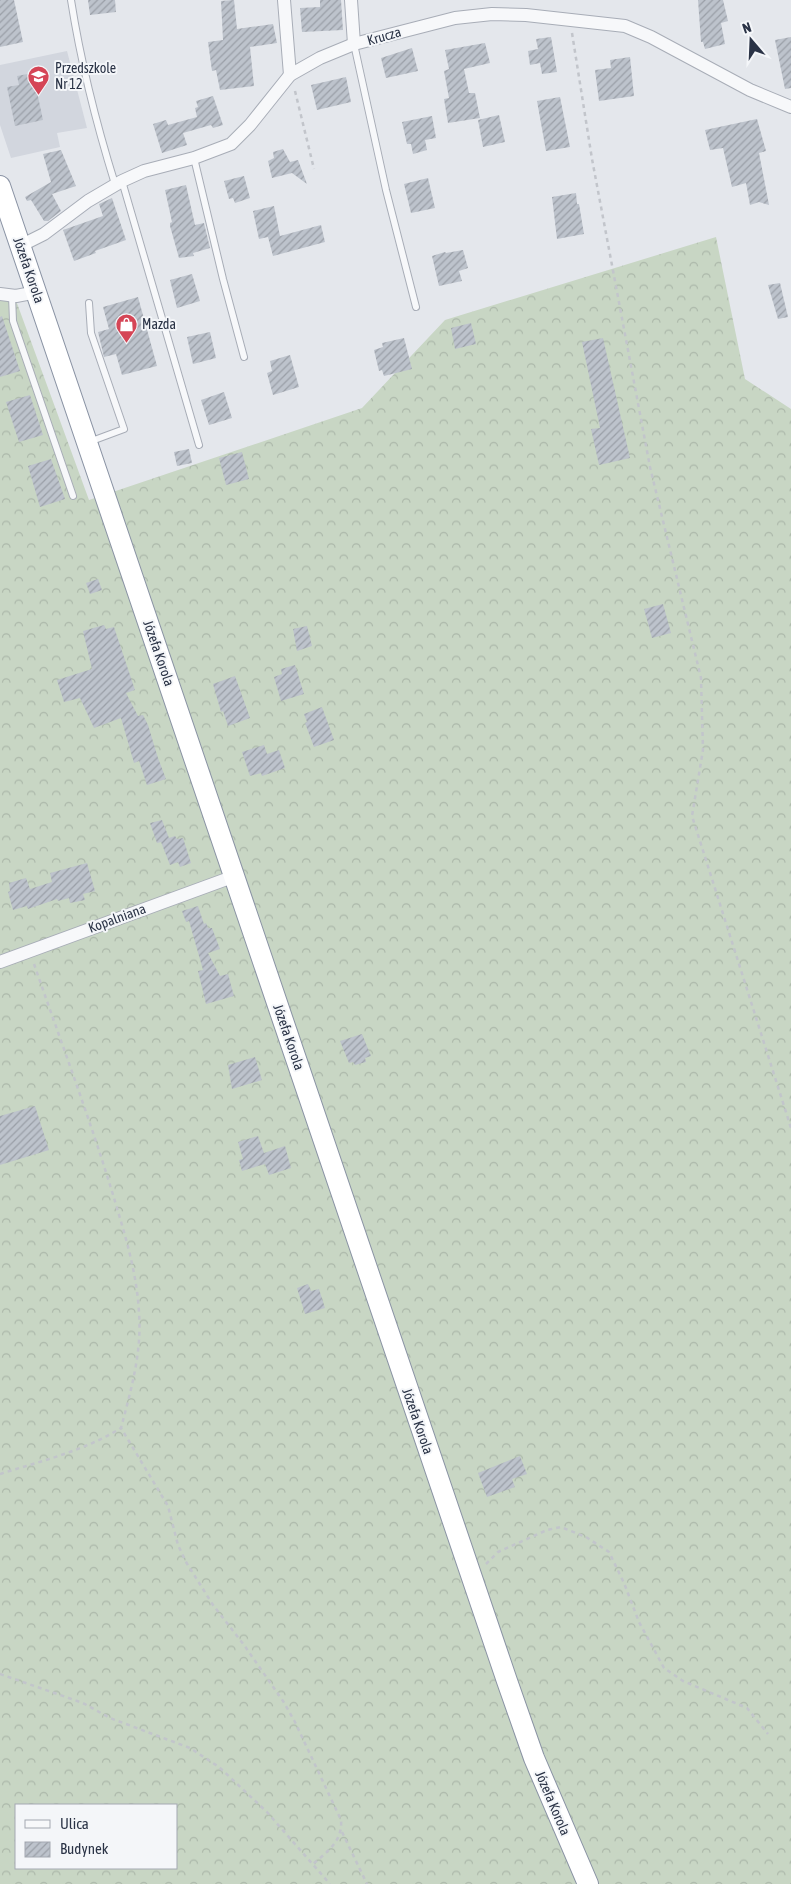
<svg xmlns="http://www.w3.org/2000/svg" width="791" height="1884" font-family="'Asap Condensed',sans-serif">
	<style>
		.built { fill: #d2d6de }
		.forest { fill: url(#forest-crowns); fill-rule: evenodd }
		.building { fill: url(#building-hatch) }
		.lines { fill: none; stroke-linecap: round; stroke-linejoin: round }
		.service-casing { stroke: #a8adb7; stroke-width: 8 }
		.minor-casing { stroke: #a8adb7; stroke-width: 14 }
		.trunk-casing { stroke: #8a93a4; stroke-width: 22 }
		.path { stroke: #c2c5cb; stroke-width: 2.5; stroke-dasharray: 4 4; stroke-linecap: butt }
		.service { stroke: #f7f8fa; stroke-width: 6 }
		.minor { stroke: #f7f8fa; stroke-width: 12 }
		.trunk { stroke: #fff; stroke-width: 20 }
		.labels { text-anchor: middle; stroke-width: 4; stroke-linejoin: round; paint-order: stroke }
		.street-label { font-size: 14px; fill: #2a3346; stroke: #f4f6f9 }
		.poi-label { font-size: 14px; fill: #2a3346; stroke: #f4f6f9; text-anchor: start }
	</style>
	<defs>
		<pattern id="forest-crowns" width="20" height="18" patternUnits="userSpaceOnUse" patternTransform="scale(1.25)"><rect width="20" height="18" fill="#c8d6c4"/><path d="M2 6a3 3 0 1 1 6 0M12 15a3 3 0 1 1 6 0" fill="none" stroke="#acb8aa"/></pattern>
		<pattern id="building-hatch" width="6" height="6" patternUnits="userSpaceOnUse" patternTransform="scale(1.25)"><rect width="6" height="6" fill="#bdc3cc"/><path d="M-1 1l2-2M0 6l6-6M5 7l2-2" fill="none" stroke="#9a9fa7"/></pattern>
	</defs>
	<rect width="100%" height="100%" fill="#e4e7ec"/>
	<path class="built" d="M67,51l20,77 -30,5 3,14 -49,11 -11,-33v-60z"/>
	<path class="forest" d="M716,237l29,142 46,30v1475h-791v-1592l14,3 75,205 273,-92 83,-88zM16,1805h160v63h-160z"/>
	<g class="building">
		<path d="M0,0h14l9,42 -23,5z"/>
		<path d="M88,0h27l1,12 -26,3z"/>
		<path d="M234,0l3,29 36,-5 4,19 -27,4 4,39 -34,4 -4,-20 -4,1 -4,-29 15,-2 -2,-39z"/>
		<path d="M320,0h21l2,30 -41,2 -2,-24 20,-1z"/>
		<path d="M698,0h25l5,21 -7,2 4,21 -20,5 -2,-7h-2z"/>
		<path d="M551,37l6,35 -15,2 -2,-11 -10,2 -2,-14 10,-2 -2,-10z"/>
		<path d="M791,37v51l-6,1 -10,-49z"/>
		<path d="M485,43l5,20 -26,6 5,24h6l5,25 -32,5 -4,-24 5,-1 -5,-27 5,-2 -4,-19z"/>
		<path d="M412,48l6,23 -32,7 -5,-20z"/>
		<path d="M630,57l4,39 -35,5 -4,-31 16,-2 -1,-8z"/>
		<path d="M33,73l10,47 -28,6 -8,-39 12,-2 -2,-9z"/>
		<path d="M346,77l5,25 -34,8 -6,-25z"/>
		<path d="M213,96l10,29 -10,3 -2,-3 -28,8 4,12 -25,8 -9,-29 13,-4 2,5 29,-8 -2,-9 3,-1 -2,-6z"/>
		<path d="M560,97l10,50 -24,4 -9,-50z"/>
		<path d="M499,115l6,27 -22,5 -5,-27z"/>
		<path d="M432,116l4,22 -11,2 2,10 -14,4 -2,-10h-4l-5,-22z"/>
		<path d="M757,119l9,32 -7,2 10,52 -10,-3 -9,3 -4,-22 -14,4 -9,-39 -13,2 -5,-20z"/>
		<path d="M283,149l7,13 8,-2 9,24 -15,-11 -20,5 -4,-17 6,-3 -1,-6z"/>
		<path d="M61,150l15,36 -24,8 9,17 -13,10h-4l-13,-21 -4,1 -2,-4 26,-15 -8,-28z"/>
		<path d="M244,176l6,22 -15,5 -2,-5 -4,1 -5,-18z"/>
		<path d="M428,178l7,30 -24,5 -7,-29z"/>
		<path d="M186,185l9,40 9,-2 6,25 -17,5 1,3 -15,2 -9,-32v-3l2,-1 -7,-32z"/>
		<path d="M576,193l1,11h2l5,30 -27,5 -5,-42z"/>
		<path d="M112,198l14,42 -31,11 1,2 -22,8 -11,-31 40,-14 -4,-12z"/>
		<path d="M274,206l6,30 41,-11 4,17 -52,14 -5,-19 -9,2 -6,-28z"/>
		<path d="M463,250l5,18 -9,3 3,10 -23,5 -7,-30 13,-4 1,1z"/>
		<path d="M192,274l8,27 -23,7 -7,-28z"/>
		<path d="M780,283l8,34 -10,2 -10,-34z"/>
		<path d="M138,297l19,69 -35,9 -6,-21 -12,3 -6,-25 11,-3 -6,-22z"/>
		<path d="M2,316l18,55 -20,6v-60z"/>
		<path d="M471,323l5,21 -21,5 -4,-21z"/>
		<path d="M210,332l6,26 -23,6 -6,-27z"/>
		<path d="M404,338l8,31 -28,7 -2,-6 -3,1 -5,-21 9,-3 -1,-4z"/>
		<path d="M603,338l27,120 -31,7 -8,-36 9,-1 -18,-86z"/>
		<path d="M290,355l9,32 -26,8 -6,-22 5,-2 -2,-10z"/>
		<path d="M224,392l8,26 -23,7 -8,-25z"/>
		<path d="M30,395l13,40 -24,7 -13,-40z"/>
		<path d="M189,449l3,14 -15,3 -3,-14z"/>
		<path d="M242,452l7,27 -23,6 -7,-27z"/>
		<path d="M51,459l14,40 -25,8 -12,-41z"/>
		<path d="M98,579l4,11 -12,4 -4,-11z"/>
		<path d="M663,604l8,29 -19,5 -8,-29z"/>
		<path d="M104,625l2,4 8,-2 21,63 -9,3 12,23 5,-1 5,10 10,33 8,21 -19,6 -8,-24 -5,2 -13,-45 -27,10 -14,-30 -16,4 -7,-22 35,-11 -9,-38z"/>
		<path d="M307,626l5,20 -15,5 -4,-22z"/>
		<path d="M295,665l9,29 -23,7 -7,-24 8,-3 -1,-5z"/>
		<path d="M235,676l15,42 -22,8 -5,-15 -2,1 -8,-28z"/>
		<path d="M322,707l12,33 -20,7 -9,-24 2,-1 -3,-8z"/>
		<path d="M264,745l3,9 12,-4 6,18 -23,8 -1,-3 -11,3 -8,-24z"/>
		<path d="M162,820l7,18 6,-2 2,3 6,-1 8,25 -11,4 -2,-5 -8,3 -9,-23 -4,1 -7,-20z"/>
		<path d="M87,863l8,28 -12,3 2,6 -15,3 -1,-5 -11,3 -1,-2 -29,10 -1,-3 -14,4 -5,-18 2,-1 -1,-8 17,-5 4,11 22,-7 -2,-9z"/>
		<path d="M198,906l6,18 2,-1 2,5h4l8,21 -12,4 12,23 8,-2 6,22 -28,8 -8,-33 5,-1 -14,-49 -3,1 -4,-11z"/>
		<path d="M362,1034l9,22 -6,2 1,4 -11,3 -2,-3 -4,1 -9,-22z"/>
		<path d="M255,1057l7,23 -30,9 -4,-24z"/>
		<path d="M35,1106l14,44 -49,15v-49z"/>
		<path d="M258,1136l6,17 21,-7 6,22 -22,7 -4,-11 -23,7 -3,-11 4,-1 -5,-17z"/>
		<path d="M308,1284l3,7 8,-2 6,19 -20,6 -8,-26z"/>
		<path d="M520,1456l7,18 -15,5 3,8 -28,10 -9,-24z"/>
	</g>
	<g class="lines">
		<defs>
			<g id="service">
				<path d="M71,0c10,64 25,123 44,184"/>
				<path d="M354,44l32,146 30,117"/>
				<path d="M194,158l29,121 21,78"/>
				<path d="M122,181l77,264"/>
				<path d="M12,296l1,25 60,175"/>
				<path d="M89,303l2,30 33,96 -35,13"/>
			</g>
			<g id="minor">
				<path d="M284,0l6,75"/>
				<path d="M351,0l3,44"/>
				<path d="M20,246l24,-12 44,-33 34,-20 22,-10 50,-13 37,-14 19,-19 40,-50 30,-17 34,-14 101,-26 37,-4 34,1 99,11 26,11 99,53 41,17"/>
				<path d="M0,294l16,2 21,-4"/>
				<path d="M0,962l235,-86"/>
			</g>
			<path id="trunk" d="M0,186l507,1495 27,77 54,126"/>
		</defs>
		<use href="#service" class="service-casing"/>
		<use href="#minor" class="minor-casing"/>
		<use href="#trunk" class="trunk-casing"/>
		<g class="path">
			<path d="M572,33l20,126 58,308 51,211 2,72 -11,66 99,312"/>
			<path d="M295,91l19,78"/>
			<path d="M34,964c27,78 56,155 80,234 11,37 23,75 25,115 3,39 -8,77 -18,115l47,78 10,39 8,17 27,43 31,40 39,56 12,21 46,98c2,21 -14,32 -28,44"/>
			<path d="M0,1474c41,-13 84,-23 121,-46"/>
			<path d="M486,1564l12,-12 49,-22 14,-3 25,10 23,15 15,31 15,39 25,46 19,13 64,27 21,26"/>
			<path d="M0,1674l83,29 27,15 80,30 29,19 47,44 64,73"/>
			<path d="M342,1832l25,52"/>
		</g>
		<use href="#service" class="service"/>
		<use href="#minor" class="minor"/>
		<use href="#trunk" class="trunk"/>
	</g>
	<defs>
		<symbol id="school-pin" viewBox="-11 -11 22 30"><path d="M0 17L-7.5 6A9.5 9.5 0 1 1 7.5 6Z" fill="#d54556" stroke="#f4f6f9"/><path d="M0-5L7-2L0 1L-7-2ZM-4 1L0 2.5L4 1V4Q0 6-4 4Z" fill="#fff"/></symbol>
		<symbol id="shop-pin" viewBox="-11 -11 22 30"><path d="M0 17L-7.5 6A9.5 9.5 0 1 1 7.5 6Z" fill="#d54556" stroke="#f4f6f9"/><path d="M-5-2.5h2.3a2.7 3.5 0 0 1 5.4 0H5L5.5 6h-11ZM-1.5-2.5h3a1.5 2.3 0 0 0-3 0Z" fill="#fff"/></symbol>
	</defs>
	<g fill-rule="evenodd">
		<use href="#school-pin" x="26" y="64" width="25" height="34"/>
		<use href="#shop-pin" x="114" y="312" width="25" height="34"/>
	</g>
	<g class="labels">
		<g class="street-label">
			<text transform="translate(384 36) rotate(-16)" y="5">Krucza</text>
			<text transform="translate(29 270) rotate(71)" y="5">Józefa Korola</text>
			<text transform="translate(159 653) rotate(71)" y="5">Józefa Korola</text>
			<text transform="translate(117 918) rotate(-20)" y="5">Kopalniana</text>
			<text transform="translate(289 1037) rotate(71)" y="5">Józefa Korola</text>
			<text transform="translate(418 1421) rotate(71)" y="5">Józefa Korola</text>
			<text transform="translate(553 1803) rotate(67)" y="5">Józefa Korola</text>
		</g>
		<g class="poi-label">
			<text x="55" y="73">Przedszkole<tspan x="55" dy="16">Nr 12</tspan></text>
			<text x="142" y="329">Mazda</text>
		</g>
	</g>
	<rect x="15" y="1804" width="162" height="65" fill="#f4f6f9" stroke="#a3a8b1"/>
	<rect x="25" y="1820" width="25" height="8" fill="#f7f8fa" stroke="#a3a8b1"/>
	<text x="60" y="1829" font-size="15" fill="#2a3346">Ulica</text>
	<rect x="25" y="1842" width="25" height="15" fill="url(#building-hatch)" stroke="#a3a8b1"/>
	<text x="60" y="1854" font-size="15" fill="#2a3346">Budynek</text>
	<g transform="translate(751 40) rotate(341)" stroke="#f4f6f9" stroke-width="4" paint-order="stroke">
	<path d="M0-4L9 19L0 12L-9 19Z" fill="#2a3346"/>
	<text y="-8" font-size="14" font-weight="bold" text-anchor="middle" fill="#2a3346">N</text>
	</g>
</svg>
